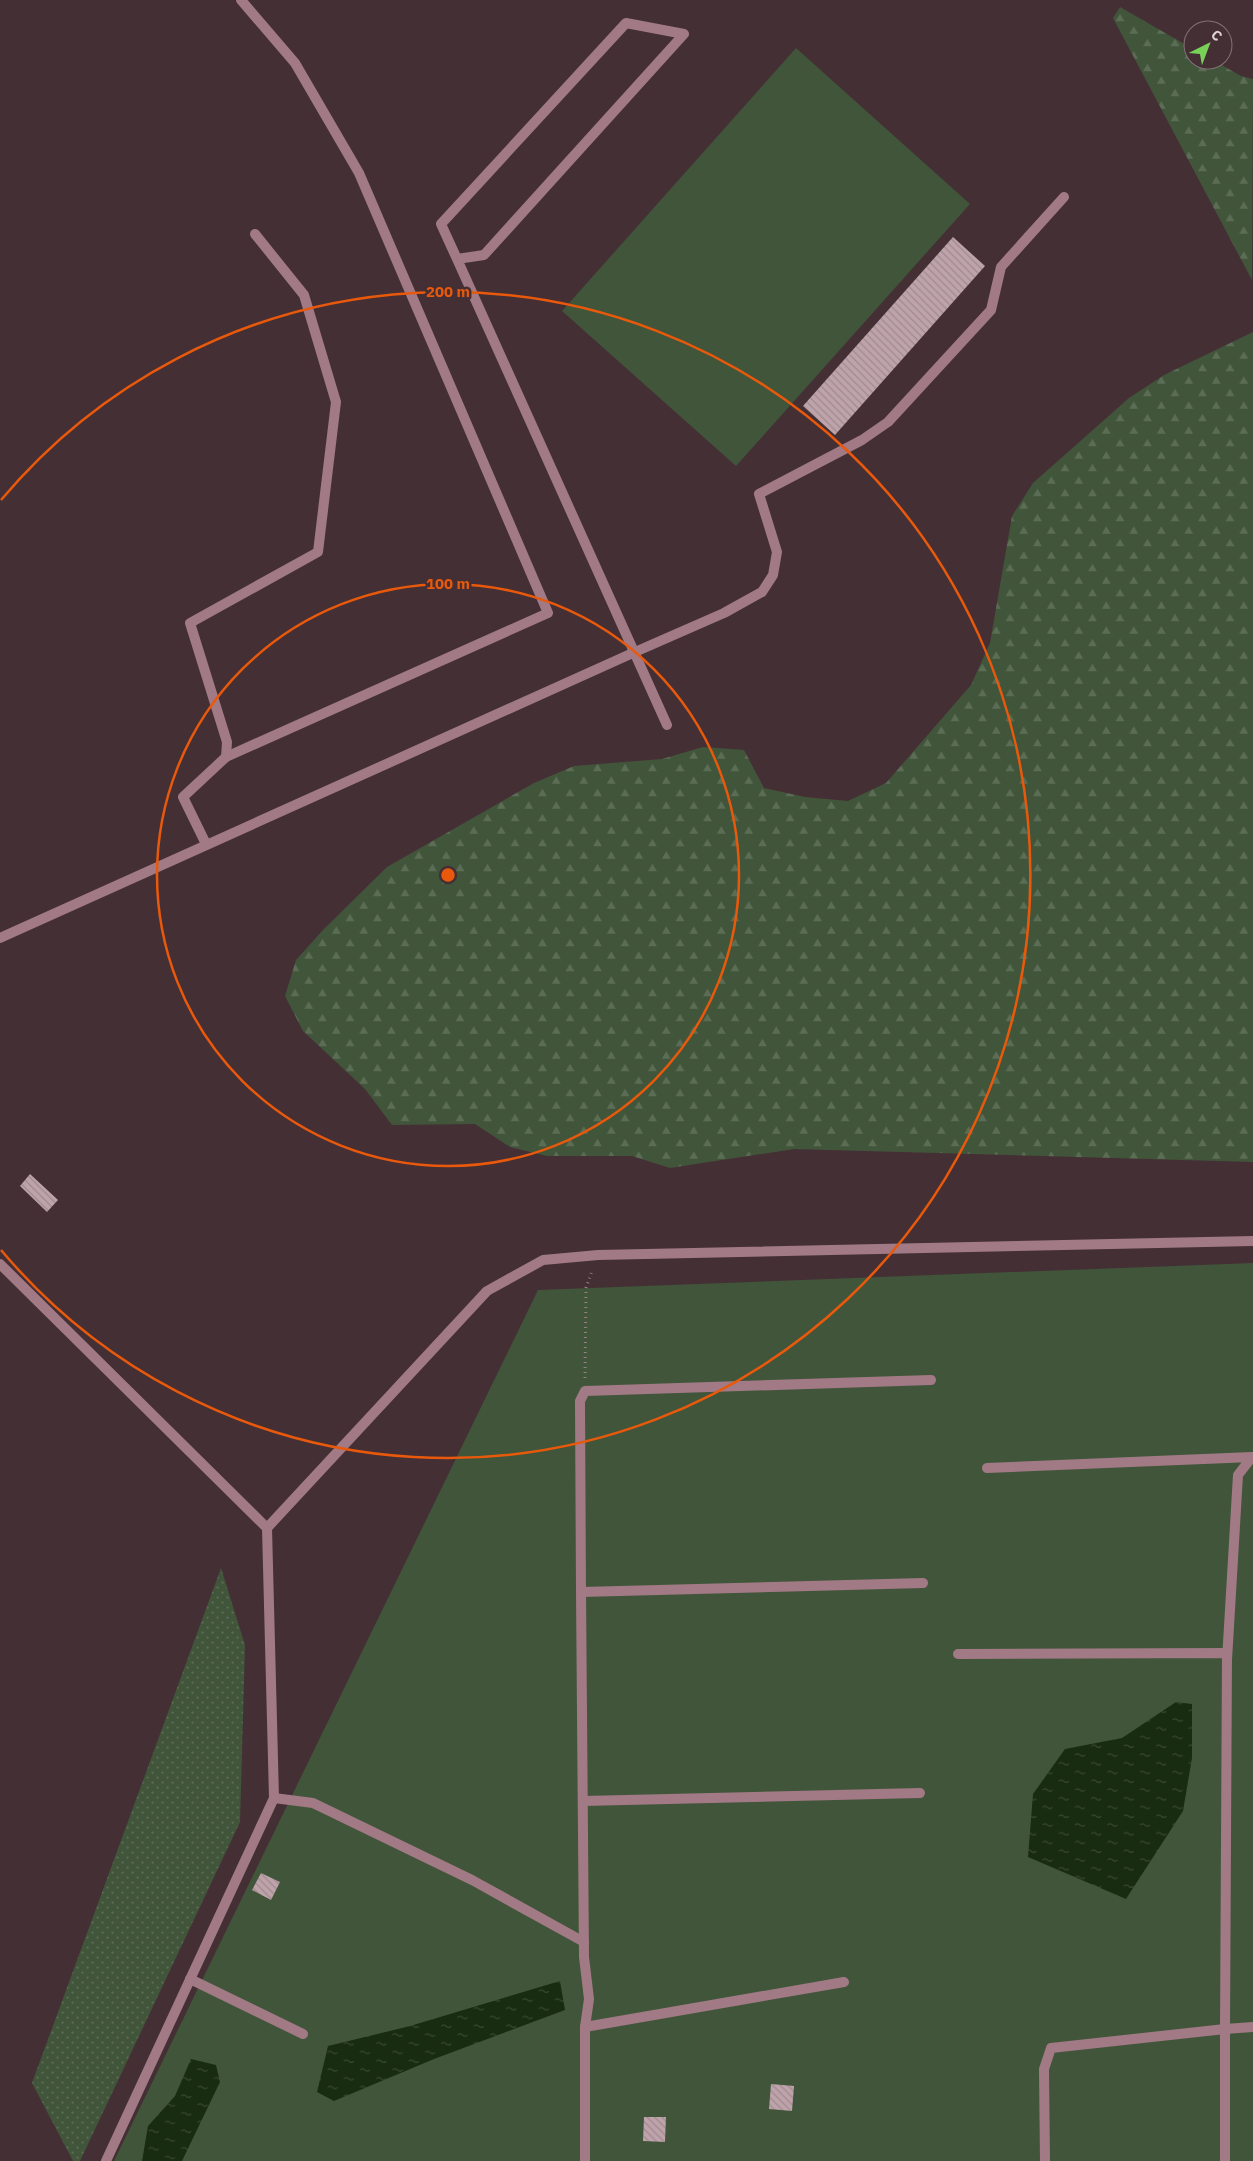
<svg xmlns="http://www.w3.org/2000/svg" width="1253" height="2161" font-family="'IBM Plex Sans',sans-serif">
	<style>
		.grass { fill: url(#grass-dots) }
		.forest { fill: url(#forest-firs) }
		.garden { fill: #41553a }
		.water { fill: url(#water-ripples) }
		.building { fill: url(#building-back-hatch) }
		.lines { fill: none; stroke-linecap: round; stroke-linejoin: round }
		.path { stroke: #928186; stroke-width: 3; stroke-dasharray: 1 4; stroke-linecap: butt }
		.lane { stroke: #a17a85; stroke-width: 10 }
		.street { stroke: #a17a85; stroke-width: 10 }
		.ring { fill: none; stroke: #e8590c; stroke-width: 2.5 }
		.centre { fill: #e8590c; stroke: #442f35; stroke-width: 2.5 }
		.ring-label { font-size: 15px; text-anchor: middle; font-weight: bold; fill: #e8590c; stroke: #442f35; stroke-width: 5; stroke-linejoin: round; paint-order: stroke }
	</style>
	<defs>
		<pattern id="grass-dots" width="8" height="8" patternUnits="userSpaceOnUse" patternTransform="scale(1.25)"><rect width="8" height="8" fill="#41553a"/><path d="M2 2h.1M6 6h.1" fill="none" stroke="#5c6d56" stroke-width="1.8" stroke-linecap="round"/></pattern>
		<pattern id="forest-firs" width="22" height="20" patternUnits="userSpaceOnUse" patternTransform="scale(1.25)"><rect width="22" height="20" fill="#41553a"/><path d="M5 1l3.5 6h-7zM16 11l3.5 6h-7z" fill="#5c6d56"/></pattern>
		<pattern id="water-ripples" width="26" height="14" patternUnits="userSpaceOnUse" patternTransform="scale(1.25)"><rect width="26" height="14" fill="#182c11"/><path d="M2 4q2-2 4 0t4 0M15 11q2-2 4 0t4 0" fill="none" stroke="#394a33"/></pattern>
		<pattern id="building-back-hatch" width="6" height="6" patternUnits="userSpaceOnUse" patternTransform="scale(1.25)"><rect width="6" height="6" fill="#bea3aa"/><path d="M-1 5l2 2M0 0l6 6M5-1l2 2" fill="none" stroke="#a08a90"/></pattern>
	</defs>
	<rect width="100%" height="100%" fill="#442f35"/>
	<path class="grass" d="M221,1568l24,77 -5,177 -160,339h-7l-41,-78z"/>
	<g class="forest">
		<path d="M1120,7l73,42v11h20l28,16 12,3 -1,201 -139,-262z"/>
		<path d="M1253,332v830l-459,-13 -124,19 -38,-12h-85l-37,-9 -35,-23 -83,1 -27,-36 -62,-58 -18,-35 11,-36 27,-30 64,-63 147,-84 40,-17 88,-7 41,-12 41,3 20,38 41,9 43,4 38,-18 85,-98 19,-42 22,-127 21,-33 96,-85 35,-23z"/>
	</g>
	<g class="garden">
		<path d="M796,48l174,156 -234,262 -174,-155z"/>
		<path d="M1253,1263v898h-1139l424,-871z"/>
	</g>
	<g class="water">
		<path d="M1176,1702l16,2v54l-9,53 -57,88 -98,-42 5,-63 32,-45 57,-11z"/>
		<path d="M560,1981l5,29 -131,49 -100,42 -17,-9 11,-46 82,-20z"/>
		<path d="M191,2059l25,6 4,17 -38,79h-40l6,-35 27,-30z"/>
	</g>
	<g class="building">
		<path d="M953,237l32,29 -150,169 -32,-29z"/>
		<path d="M30,1174l28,26 -11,12 -27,-26z"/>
		<path d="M261,1873l19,9 -9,18 -19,-10z"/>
		<path d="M771,2084l23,2 -2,25 -23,-2z"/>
		<path d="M644,2117h22l-1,25 -22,-1z"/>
	</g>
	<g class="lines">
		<path class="path" d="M585,1378l1,-90 6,-17"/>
		<g class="lane">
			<path d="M457,259l-16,-35 185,-201 58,11 -200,221 -27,4 210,466"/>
			<path d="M635,652l89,-39 38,-21 11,-17 4,-23 -18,-58 103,-54 26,-18 103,-112 10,-43 63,-70"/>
			<path d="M226,757l322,-144 -189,-440 -64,-110 -54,-63"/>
			<path d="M206,844l-23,-47 43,-40 1,-15 -37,-119 128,-71 18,-150 -32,-107 -49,-61"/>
			<path d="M987,1468l265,-11 -14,18 -11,185"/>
			<path d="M923,1583l-342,9 -1,-191 5,-10 346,-11"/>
			<path d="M958,1654l269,-1 -2,376 -174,19 -7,21 1,92"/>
			<path d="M274,1798l39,5 159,77 112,62"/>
			<path d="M583,1801l337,-8"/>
			<path d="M190,1979l113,55"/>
			<path d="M585,2027l259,-45"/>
		</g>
		<g class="street">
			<path d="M0,938l635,-286"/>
			<path d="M0,1264l267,264"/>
			<path d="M581,1592l3,365 5,42 -4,28v134"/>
			<path d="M106,2161l168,-363 -7,-270 220,-237 56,-31 55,-5 655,-14"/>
			<path d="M1225,2161v-132l28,-2"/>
		</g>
	</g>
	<g class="ring">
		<circle cx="448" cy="875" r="291"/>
		<path d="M1 500A583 583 0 1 1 1 1250"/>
	</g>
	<circle cx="448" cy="875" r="8" class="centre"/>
	<g class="ring-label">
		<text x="448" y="297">200 m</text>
		<text x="448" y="589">100 m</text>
	</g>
	<g transform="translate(1208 45) rotate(42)"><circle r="24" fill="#442f35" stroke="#837176"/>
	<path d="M0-4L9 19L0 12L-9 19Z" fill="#78d258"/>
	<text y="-8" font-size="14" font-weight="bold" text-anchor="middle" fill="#e1d3d7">С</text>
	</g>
</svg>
